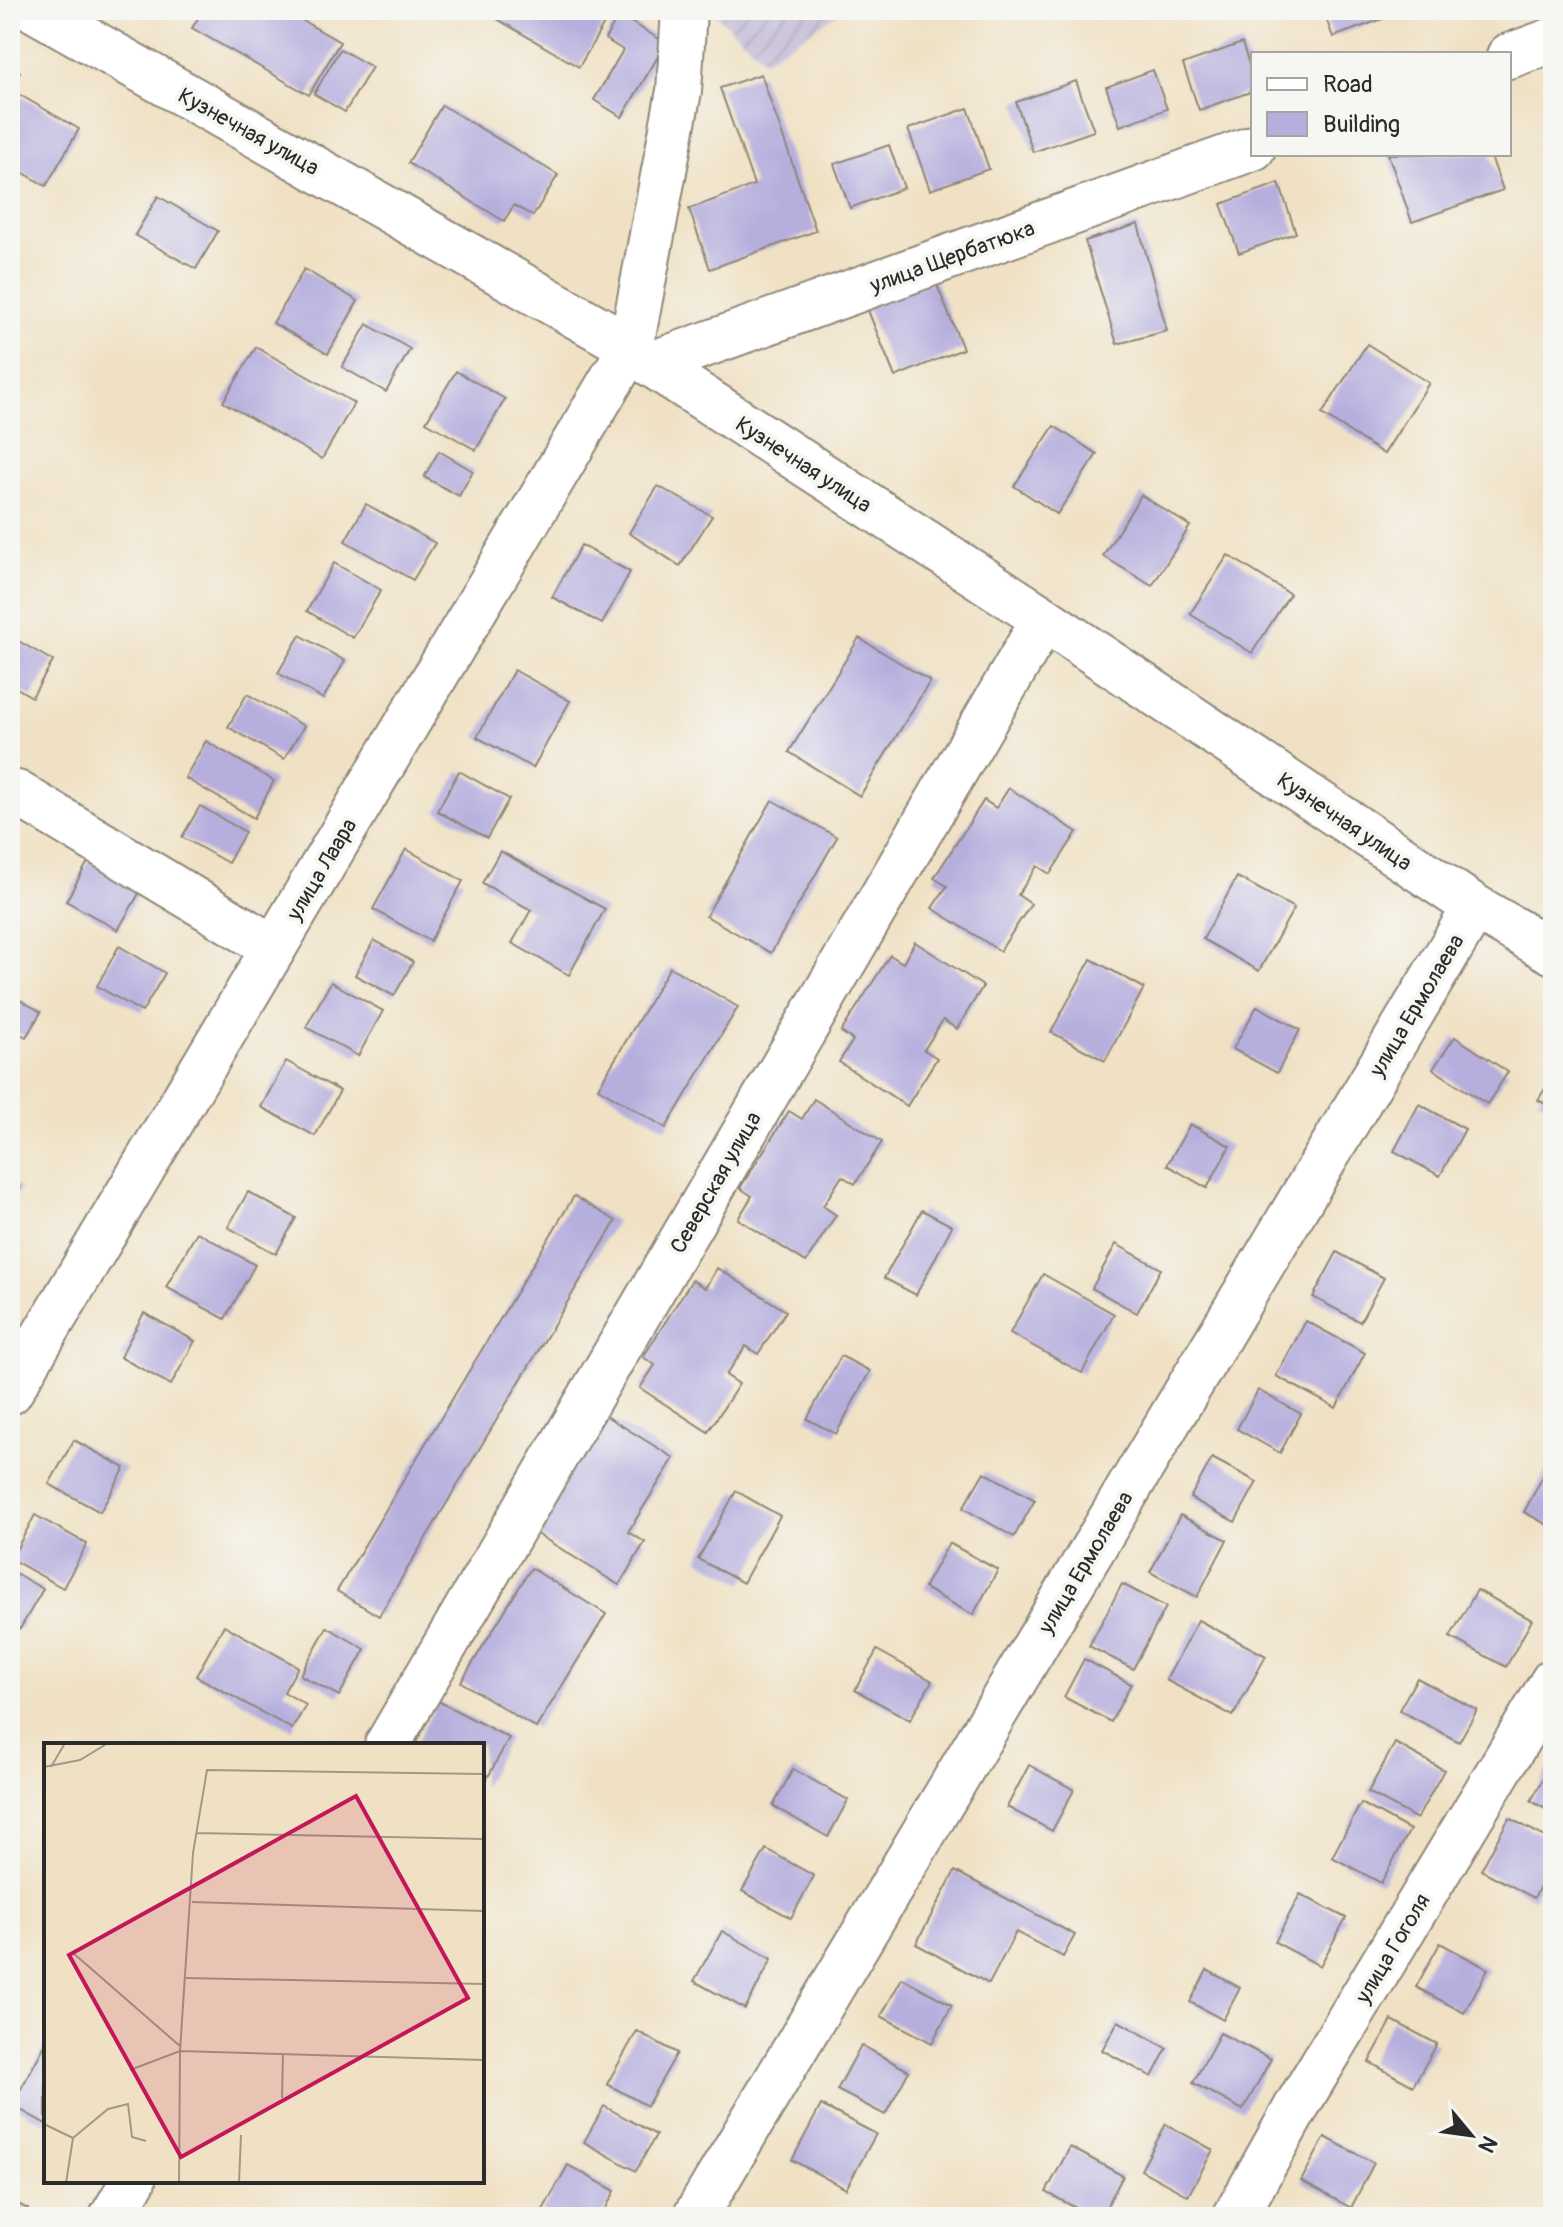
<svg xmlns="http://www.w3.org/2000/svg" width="1563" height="2227" font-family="Pangolin,sans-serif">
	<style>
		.industrial { fill: url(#industrial-furrows) }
		.building { fill: #b6afde }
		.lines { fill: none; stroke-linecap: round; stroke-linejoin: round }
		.minor-casing { stroke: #8e8678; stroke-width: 48 }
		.minor { stroke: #fff; stroke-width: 44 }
		.labels { text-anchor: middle; stroke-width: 8; stroke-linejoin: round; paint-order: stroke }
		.street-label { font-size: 22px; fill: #2b2b2b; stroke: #f6f6f2 }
		.inset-road { fill: none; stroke: #a19887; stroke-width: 2 }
		.view { fill: #c2185b; fill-opacity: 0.15; stroke: #c2185b; stroke-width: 4 }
		.inset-edge { fill: none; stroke: #2b2b2b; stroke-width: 4 }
	</style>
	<defs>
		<pattern id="industrial-furrows" width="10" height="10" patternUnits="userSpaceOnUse" patternTransform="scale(2)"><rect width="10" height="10" fill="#c7c0d9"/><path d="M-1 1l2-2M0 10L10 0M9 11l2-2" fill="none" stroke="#aba5ba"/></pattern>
	</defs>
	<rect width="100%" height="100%" fill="#f6f6f2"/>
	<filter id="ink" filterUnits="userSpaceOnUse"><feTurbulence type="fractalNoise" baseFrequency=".0125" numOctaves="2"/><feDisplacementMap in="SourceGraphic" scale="16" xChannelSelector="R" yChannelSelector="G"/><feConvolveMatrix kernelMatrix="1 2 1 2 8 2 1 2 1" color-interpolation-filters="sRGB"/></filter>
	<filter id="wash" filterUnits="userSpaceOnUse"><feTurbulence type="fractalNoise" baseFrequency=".006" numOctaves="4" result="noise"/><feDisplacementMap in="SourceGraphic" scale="32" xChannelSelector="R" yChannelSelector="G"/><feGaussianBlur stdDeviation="1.8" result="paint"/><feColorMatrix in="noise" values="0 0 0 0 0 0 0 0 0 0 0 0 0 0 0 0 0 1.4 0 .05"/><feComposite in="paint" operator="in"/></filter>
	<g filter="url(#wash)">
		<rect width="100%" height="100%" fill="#f0e1c4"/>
		<path class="industrial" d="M710,10h134l-79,50z"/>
		<g id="blocks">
			<g class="building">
				<path d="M203,10h81l56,32 -31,53 -117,-67z"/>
				<path d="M482,10h130l-33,57z"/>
				<path d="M1323,10h84l-74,27z"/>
				<path d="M619,15l47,28 -44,74 -28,-17 29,-50 -18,-11z"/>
				<path d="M1242,43l11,34v14l-54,19 -16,-46z"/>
				<path d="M340,49l32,18 -27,45 -31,-18z"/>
				<path d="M10,67l10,5 -10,18z"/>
				<path d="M1153,70l14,39 -47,17 -14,-39z"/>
				<path d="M761,74l55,157 -106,38 -21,-60 65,-24 -34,-97z"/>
				<path d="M1076,81l18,50 -61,21 -17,-50z"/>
				<path d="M20,95l59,34 -33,57 -36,-21v-52z"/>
				<path d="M442,105l116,70 -25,41 -19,-11 -10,16 -96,-58z"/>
				<path d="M968,108l21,61 -59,21 -22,-61z"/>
				<path d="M889,145l15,43 -54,20 -16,-44z"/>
				<path d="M1388,154h102l13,36 -91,32z"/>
				<path d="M1279,183l17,50 -57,20 -18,-49z"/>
				<path d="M158,196l60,35 -22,38 -61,-34z"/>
				<path d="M1138,224l29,107 -50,13 -32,-103z"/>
				<path d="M304,269l54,32 -30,53 -55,-31z"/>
				<path d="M935,280l28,69 -68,28 -28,-69z"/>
				<path d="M367,324l43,25 -24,43 -44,-25z"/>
				<path d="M1367,344l62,39 -45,71 -62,-40z"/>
				<path d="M256,347l98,56 -32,56 -99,-57z"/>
				<path d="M456,371l49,28 -29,51 -50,-28z"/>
				<path d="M1054,426l43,28 -40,60 -43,-28z"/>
				<path d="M439,451l34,20 -14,25 -35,-19z"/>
				<path d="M658,486l54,30 -32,50 -51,-33z"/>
				<path d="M1141,495l49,31 -38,60 -49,-30z"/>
				<path d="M366,504l69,39 -22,37 -68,-39z"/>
				<path d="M581,545l49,27 -28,52 -50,-27z"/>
				<path d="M1228,555l62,39 -38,59 -62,-39z"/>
				<path d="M334,563l47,27 -28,48 -46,-27z"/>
				<path d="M300,635l45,26 -22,38 -45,-26z"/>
				<path d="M10,636l43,25 -21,36 -22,-13z"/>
				<path d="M859,638l71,43 -70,115 -71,-44z"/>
				<path d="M514,670l56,31 -37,67 -56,-31z"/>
				<path d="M247,694l57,32 -20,33 -56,-32z"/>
				<path d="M206,741l68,40 -20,37 -69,-40z"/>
				<path d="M459,771l50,28 -22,39 -50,-27z"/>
				<path d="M1009,788l68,44 -27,42 -13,-8 -19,29 13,9 -31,47 -68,-43 15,-22 -13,-8 50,-78 12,8z"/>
				<path d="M772,800l65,37 -66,116 -65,-37z"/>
				<path d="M200,806l45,26 -17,31 -46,-26z"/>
				<path d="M406,849l57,32 -33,60 -57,-32z"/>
				<path d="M500,851l105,58 -36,66 -57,-32 19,-33 -49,-27z"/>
				<path d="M89,860l52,30 -23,40 -52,-29z"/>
				<path d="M1237,877l57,31 -35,63 -56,-32z"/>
				<path d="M374,940l39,22 -19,34 -39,-21z"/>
				<path d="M915,942l68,44 -26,43 -14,-9 -19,30 13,8 -30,48 -68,-44 14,-22 -12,-8 49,-77 13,8z"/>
				<path d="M119,946l46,27 -23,39 -45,-26z"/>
				<path d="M1091,959l53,29 -39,73 -54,-29z"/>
				<path d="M670,967l68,40 -72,121 -68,-40z"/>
				<path d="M331,982l52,29 -25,45 -52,-29z"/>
				<path d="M10,994l31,18 -15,25 -16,-9z"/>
				<path d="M1257,1006l43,24 -23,43 -44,-24z"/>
				<path d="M1455,1037l53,35 -21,32 -54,-35z"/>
				<path d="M286,1061l54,30 -25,45 -54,-29z"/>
				<path d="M1553,1076v32l-15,-8z"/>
				<path d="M814,1099l68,43 -27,42 -13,-8 -19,30 13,9 -30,47 -68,-43 14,-23 -12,-8 49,-77 13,8z"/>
				<path d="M1419,1104l46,25 -25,47 -46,-25z"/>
				<path d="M1190,1124l40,22 -23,42 -40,-23z"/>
				<path d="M10,1182l10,6 -10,17z"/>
				<path d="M248,1192l48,26 -20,36 -48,-27z"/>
				<path d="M574,1196l42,25 -237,395 -42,-25z"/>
				<path d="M922,1210l30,16 -36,69 -32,-17z"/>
				<path d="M197,1232l58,33 -30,54 -59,-32z"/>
				<path d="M1116,1244l45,25 -24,44 -45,-25z"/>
				<path d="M1337,1252l47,26 -24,44 -47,-25z"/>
				<path d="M717,1268l69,43 -28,43 -12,-8 -20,29 13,9 -31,48 -68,-44 15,-23 -12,-8 49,-77 13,8z"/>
				<path d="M1043,1274l71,40 -32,59 -72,-40z"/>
				<path d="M144,1313l51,28 -24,44 -51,-28z"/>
				<path d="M1306,1321l59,32 -29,55 -60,-32z"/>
				<path d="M841,1356l29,15 -34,63 -29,-15z"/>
				<path d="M1258,1390l43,24 -21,39 -43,-24z"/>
				<path d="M606,1416l68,42 -46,74 17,10 -26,43 -85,-53z"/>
				<path d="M74,1440l51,28 -25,44 -51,-28z"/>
				<path d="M1212,1458l45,24 -22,40 -45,-24z"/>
				<path d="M1549,1465l4,2v61l-29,-16z"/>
				<path d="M984,1472l51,28 -21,37 -51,-29z"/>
				<path d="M736,1491l44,25 -37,67 -45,-24z"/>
				<path d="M35,1515l52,29 -24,44 -52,-29z"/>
				<path d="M1180,1515l47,25 -30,57 -47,-25z"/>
				<path d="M949,1543l49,27 -25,45 -49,-27z"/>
				<path d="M531,1568l75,46 -70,114 -75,-46z"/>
				<path d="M10,1570l33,19 -23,40 -10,-5z"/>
				<path d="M1122,1584l44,23 -33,62 -44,-23z"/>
				<path d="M1477,1590l55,30 -26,47 -56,-30z"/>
				<path d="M1198,1620l68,36 -33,60 -67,-36z"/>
				<path d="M224,1625l74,42 -14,25 22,13 -14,24 -96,-53z"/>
				<path d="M327,1627l38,22 -26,47 -39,-21z"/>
				<path d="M877,1650l55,31 -22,39 -55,-30z"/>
				<path d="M1084,1659l47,25 -20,38 -47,-25z"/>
				<path d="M1417,1678l60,32 -18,32 -60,-32z"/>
				<path d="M438,1701l71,37 -27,50v-43h-67z"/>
				<path d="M1395,1743l49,27 -27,49 -49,-27z"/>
				<path d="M1553,1761v52l-22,-12z"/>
				<path d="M1029,1765l45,25 -22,41 -45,-24z"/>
				<path d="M793,1769l55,31 -20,37 -55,-31z"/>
				<path d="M1361,1803l49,27 -29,53 -49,-26z"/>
				<path d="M1509,1818l44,23v21l-19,36 -53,-28z"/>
				<path d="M766,1849l48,27 -23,42 -49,-27z"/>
				<path d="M955,1871l120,64 -12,22 -47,-25 -27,52 -73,-40z"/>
				<path d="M1300,1894l46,24 -26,48 -45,-24z"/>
				<path d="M722,1931l50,28 -27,50 -51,-28z"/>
				<path d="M1440,1943l48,26 -24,44 -48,-26z"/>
				<path d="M1207,1970l33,18 -17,32 -33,-18z"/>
				<path d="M902,1978l50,27 -20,38 -51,-27z"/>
				<path d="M1392,2020l45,24 -24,42 -44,-24z"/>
				<path d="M1118,2021l49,27 -15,29 -50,-27z"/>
				<path d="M637,2031l40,22 -30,53 -40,-22z"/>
				<path d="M1220,2033l51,26 -28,51 -50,-27z"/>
				<path d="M46,2043v81l-34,-19z"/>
				<path d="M861,2045l48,26 -24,44 -48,-25z"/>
				<path d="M821,2105l55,29 -30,55 -54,-29z"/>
				<path d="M604,2106l52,29 -20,36 -52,-29z"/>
				<path d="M1166,2124l47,26 -25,46 -47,-26z"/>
				<path d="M1325,2137l49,26 -23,45 -50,-27z"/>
				<path d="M1070,2147l53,29 -22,41h-8l-47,-25z"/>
				<path d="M568,2165l47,26 -14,26h-62z"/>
				<path d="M10,2200l18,9 -4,8h-14z"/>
			</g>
		</g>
	</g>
	<g filter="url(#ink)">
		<use href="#blocks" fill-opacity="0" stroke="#8e8678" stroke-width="2"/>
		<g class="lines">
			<defs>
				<g id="minor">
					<path d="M35,10l596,337 20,17 393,255 431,288 78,45"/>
					<path d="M1509,56l44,-16"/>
					<path d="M651,364l602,-216"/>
					<path d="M17,793l257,155"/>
					<path d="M10,1392l621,-1045 48,-256 5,-81"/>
					<path d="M387,1745l657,-1126"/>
					<path d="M112,2217l21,-36"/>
					<path d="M695,2217l780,-1310"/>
					<path d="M1235,2217l63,-113 255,-423"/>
				</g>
			</defs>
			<use href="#minor" class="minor-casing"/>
			<use href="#minor" class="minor"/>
		</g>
	</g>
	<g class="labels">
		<g class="street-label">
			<text transform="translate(249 131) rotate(29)" y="8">Кузнечная улица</text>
			<text transform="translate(952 256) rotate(-20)" y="8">улица Щербатюка</text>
			<text transform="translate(804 464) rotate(33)" y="8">Кузнечная улица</text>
			<text transform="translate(1345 821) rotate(34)" y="8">Кузнечная улица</text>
			<text transform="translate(321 869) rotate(-59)" y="8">улица Лаара</text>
			<text transform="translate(1416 1005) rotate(-59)" y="8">улица Ермолаева</text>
			<text transform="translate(715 1182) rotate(-60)" y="8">Северская улица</text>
			<text transform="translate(1085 1562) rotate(-59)" y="8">улица Ермолаева</text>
			<text transform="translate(1392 1948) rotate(-59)" y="8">улица Гоголя</text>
		</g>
	</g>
	<g transform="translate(44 1743)">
		<rect width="440" height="440" fill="#f0e1c4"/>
		<path class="inset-road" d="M0,24l36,-7 28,-17M7,24l14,-24M153,90l287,6M148,159l292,9M28,209l109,95M142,235l298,6M86,327l50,-19 304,9M238,355l1,-44M0,381l29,14M22,440l7,-45 35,-29 20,-5 4,33 14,4M135,440l1,-132 13,-198 14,-83 277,4M195,440l2,-48"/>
		<path class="view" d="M312,53l112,202 -287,159 -112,-202z"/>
		<rect width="440" height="440" class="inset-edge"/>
	</g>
	<rect width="1563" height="2227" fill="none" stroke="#f6f6f2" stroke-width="40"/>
	<rect x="1251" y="52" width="260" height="104" fill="#f6f6f2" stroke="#a5a5a2" stroke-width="2"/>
	<rect x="1267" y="78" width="40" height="12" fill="#ffffff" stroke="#a5a5a2" stroke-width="2"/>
	<text x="1323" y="92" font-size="24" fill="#2b2b2b">Road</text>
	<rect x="1267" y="112" width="40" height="24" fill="#b6afde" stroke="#a5a5a2" stroke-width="2"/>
	<text x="1323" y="132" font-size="24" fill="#2b2b2b">Building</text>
	<g transform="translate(1471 2135) rotate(119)" stroke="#f6f6f2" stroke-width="6" paint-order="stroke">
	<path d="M0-6L14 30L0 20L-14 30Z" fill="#2b2b2b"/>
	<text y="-12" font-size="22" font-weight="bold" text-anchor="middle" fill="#2b2b2b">N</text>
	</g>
</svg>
